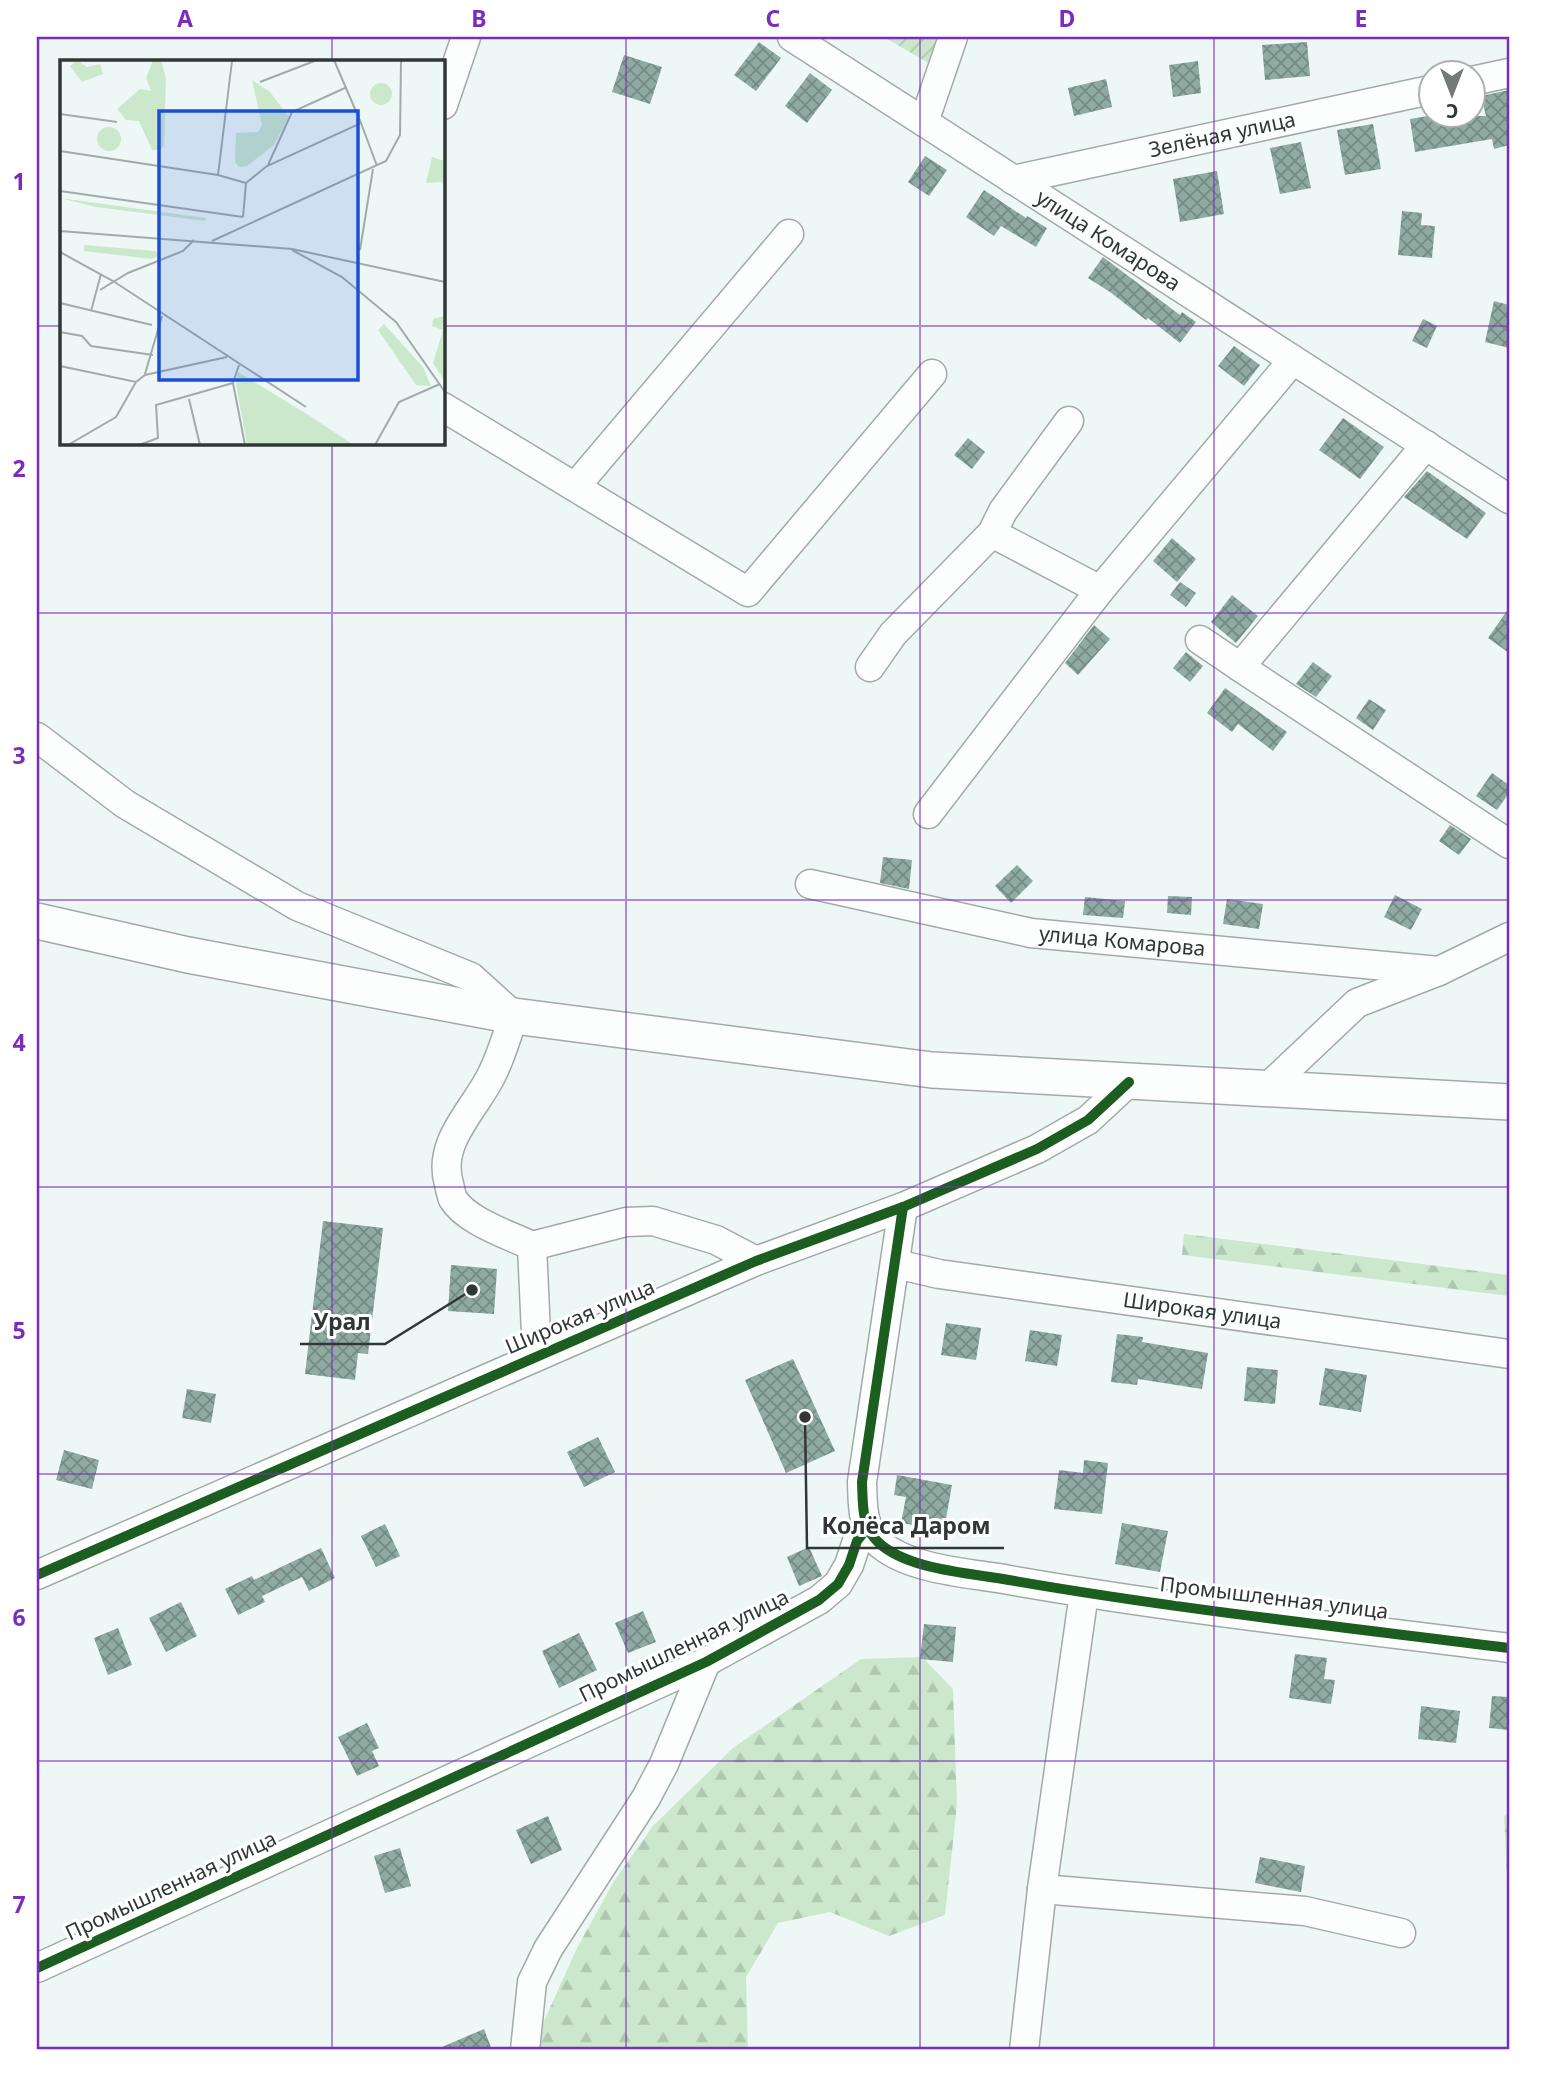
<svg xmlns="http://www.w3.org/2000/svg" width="1546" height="2087" font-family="'Noto Sans',sans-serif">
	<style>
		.forest { fill: url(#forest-firs) }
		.garden { fill: url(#garden-furrows) }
		.building { fill: url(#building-cross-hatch) }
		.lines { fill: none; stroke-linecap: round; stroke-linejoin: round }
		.minor-casing { stroke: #a2aaa8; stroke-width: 31 }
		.major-casing { stroke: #a2aaa8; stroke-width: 38 }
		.minor { stroke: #fcfefe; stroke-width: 28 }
		.major { stroke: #fcfefe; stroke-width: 35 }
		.cycleway-casing { stroke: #fff; stroke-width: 15 }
		.cycleway { stroke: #1b5e20; stroke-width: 10 }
		.grid { fill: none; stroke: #7b2cbf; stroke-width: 2; stroke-opacity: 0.55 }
		.labels { text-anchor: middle; stroke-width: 6; stroke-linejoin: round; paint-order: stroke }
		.street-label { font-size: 21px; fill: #303736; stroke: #fff }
		.inset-road { fill: none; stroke: #a1aba9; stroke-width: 2 }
		.view { fill: #1d4ed8; fill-opacity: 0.15; stroke: #1d4ed8; stroke-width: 3.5 }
		.inset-edge { fill: none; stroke: #303736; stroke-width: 3.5 }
		.leader { fill: none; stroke: #303736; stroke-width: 2.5 }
		.callout-dot { fill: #303736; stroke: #fff; stroke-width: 2.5 }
		.callout-label { font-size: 23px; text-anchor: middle; font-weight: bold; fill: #303736; stroke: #fff; stroke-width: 6; stroke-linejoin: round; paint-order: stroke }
		.neatline { fill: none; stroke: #7b2cbf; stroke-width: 2.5 }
		.grid-label { font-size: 23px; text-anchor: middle; font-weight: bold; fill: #7b2cbf }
	</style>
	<defs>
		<pattern id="forest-firs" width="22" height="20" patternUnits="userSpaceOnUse" patternTransform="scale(1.75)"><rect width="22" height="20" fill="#cbe8cc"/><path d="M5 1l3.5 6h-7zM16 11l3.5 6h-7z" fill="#afc8b0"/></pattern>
		<pattern id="garden-furrows" width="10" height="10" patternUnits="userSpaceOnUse" patternTransform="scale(1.75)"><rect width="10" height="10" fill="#cbe8cc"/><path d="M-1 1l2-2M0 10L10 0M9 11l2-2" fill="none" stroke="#afc8b0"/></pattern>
		<pattern id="building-cross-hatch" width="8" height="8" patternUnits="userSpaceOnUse" patternTransform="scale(1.75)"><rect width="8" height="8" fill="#8eaaa1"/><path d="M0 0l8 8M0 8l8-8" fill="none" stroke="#748b84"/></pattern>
	</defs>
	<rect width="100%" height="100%" fill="#edf8f6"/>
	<g class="forest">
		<path d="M1184,1234l325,41v21l-327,-41z"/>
		<path d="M922,1657l31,32 4,116 -12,110 -56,21 -59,-24 -52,11 -32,54 2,73h-208l-5,-9 42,-93 37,-67 39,-55 80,-78 128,-89z"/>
		<path d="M1509,1812v238h-2v-172l-3,-62z"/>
	</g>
	<path class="garden" d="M884,37h56l-5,30z"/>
	<g class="building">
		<path d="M759,42l22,16 -25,33 -22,-16z"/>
		<path d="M1307,42l3,34 -45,4 -3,-35z"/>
		<path d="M624,55l38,12 -12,37 -38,-12z"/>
		<path d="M1198,61l3,32 -28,4 -4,-32z"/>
		<path d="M810,73l22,17 -25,33 -22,-17z"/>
		<path d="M1106,79l6,28 -38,9 -6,-28z"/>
		<path d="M1509,90v55l-15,4 -2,-10 -77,13 -5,-33 18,-3h58l-5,-20z"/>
		<path d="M1373,124l8,45 -36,6 -8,-45z"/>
		<path d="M1301,142l10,46 -31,6 -10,-46z"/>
		<path d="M925,156l22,14 -18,26 -21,-14z"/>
		<path d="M1217,171l7,43 -44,8 -7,-43z"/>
		<path d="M984,190l42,28 1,-2 20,12 -11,19 -35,-21 -7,10 -28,-19z"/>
		<path d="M1402,211l20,2 -1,12 14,1 -3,32 -34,-3z"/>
		<path d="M1103,257l77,58 2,-3 14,10 -16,21 -32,-25 -2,2 -36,-28 -22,-14z"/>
		<path d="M1494,301l15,4v43l-24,-6z"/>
		<path d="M1423,319l14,7 -10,22 -15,-7z"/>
		<path d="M1234,346l26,19 -16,21 -26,-20z"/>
		<path d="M1343,418l41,29 -24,32 -41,-29z"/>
		<path d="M968,438l17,14 -13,17 -18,-14z"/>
		<path d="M1427,471l59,42 -19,26 -63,-42z"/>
		<path d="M1172,538l24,21 -19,23 -24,-21z"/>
		<path d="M1180,582l16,11 -10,14 -16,-12z"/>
		<path d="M1232,595l26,21 -22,27 -25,-21z"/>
		<path d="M1509,608v45l-21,-15z"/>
		<path d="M1094,625l16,14 -32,36 -13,-12z"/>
		<path d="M1186,652l17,14 -13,16 -17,-14z"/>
		<path d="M1313,662l19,14 -16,21 -20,-13z"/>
		<path d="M1225,688l62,44 -14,19 -35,-27 -6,8 -25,-19z"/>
		<path d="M1369,699l17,11 -13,20 -17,-12z"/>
		<path d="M1492,773l17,12v8l-12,17 -21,-14z"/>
		<path d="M1450,825l21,14 -12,16 -20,-14z"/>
		<path d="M883,857l29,3 -3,29 -29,-6z"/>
		<path d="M1017,865l16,16 -22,22 -16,-17z"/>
		<path d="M1395,895l27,14 -11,21 -27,-13z"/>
		<path d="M1168,896l24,1 -1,18 -24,-2z"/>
		<path d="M1085,897l40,4 -2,17 -40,-3z"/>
		<path d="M1227,899l36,5 -4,25 -36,-5z"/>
		<path d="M323,1221l60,7 -15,126 -10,-1 -3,27 -50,-6z"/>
		<path d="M451,1265l46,4 -3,45 -46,-3z"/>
		<path d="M946,1323l35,5 -5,32 -35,-5z"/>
		<path d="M1030,1330l32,5 -5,31 -32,-5z"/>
		<path d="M1117,1334l26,3 -1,5 66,11 -6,36 -64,-10 -1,6 -26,-3z"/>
		<path d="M793,1359l42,92 -49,22 -41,-93z"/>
		<path d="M1247,1367l31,3 -3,34 -31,-3z"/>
		<path d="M1325,1368l42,7 -6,37 -42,-7z"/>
		<path d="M187,1389l29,5 -5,29 -29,-5z"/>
		<path d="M598,1437l17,35 -31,15 -17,-35z"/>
		<path d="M64,1450l35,10 -7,29 -36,-9z"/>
		<path d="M1084,1460l24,3 -6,51 -48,-5 5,-39 24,3z"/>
		<path d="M897,1475l55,10 -8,45 -43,-7 5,-26 -12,-2z"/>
		<path d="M1122,1523l46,8 -8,41 -45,-8z"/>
		<path d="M385,1524l15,32 -24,11 -15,-31z"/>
		<path d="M809,1547l13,29 -23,10 -12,-29z"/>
		<path d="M321,1548l14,30 -26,13 -7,-14 -40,19 3,6 -27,13 -13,-26 27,-13 2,4z"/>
		<path d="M181,1602l16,34 -31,16 -17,-34z"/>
		<path d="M643,1611l13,31 -28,11 -13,-30z"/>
		<path d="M924,1624l32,3 -3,35 -33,-3z"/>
		<path d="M118,1628l14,37 -24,10 -14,-37z"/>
		<path d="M579,1633l18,37 -38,18 -17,-37z"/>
		<path d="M1295,1654l32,4 -3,21 11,1 -4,24 -42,-6z"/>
		<path d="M1492,1696l17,1v33l-20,-2z"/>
		<path d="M1421,1706l39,5 -4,32 -38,-4z"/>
		<path d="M367,1723l12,25 -7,3 7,15 -22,10 -19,-39z"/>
		<path d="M548,1816l14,34 -31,14 -15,-34z"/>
		<path d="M400,1848l11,38 -26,7 -11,-37z"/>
		<path d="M1260,1857l45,9 -4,26 -46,-9z"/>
		<path d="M484,2029l8,21h-57z"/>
	</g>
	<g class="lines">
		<defs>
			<g id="minor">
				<path id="s1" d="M792,37l717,462"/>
				<path d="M1472,81l37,-8"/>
				<path d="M443,105l23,-68"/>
				<path d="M924,122l29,-85"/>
				<path id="s2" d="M1013,180l417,-90"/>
				<path d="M443,407l305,185 184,-218"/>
				<path d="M1426,445l-186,222 269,177"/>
				<path d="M576,486l213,-252"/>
				<path d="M992,533l108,57"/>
				<path d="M1200,640l40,27"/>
				<path d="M870,667l23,-33 99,-101 11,-22 66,-90"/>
				<path d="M37,737l88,67 172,102 174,71 43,39c-7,18 -12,38 -21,56 -16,36 -57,69 -44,112 1,4 2,11 4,15 13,22 56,36 79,47l5,110"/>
				<path d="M928,814l172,-224 193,-230"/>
				<path id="s3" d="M810,884l221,49 408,38"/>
				<path d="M1266,1089l91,-86 82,-32 70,-34"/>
				<path d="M903,1207l-41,275c1,21 -1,44 16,60 29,28 93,31 131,38 166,29 334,47 500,68"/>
				<path d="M532,1246l94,-24 27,-1 63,19 40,21"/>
				<path id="s4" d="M896,1264l43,10 570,80"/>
				<path d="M37,1575l719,-314 147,-54 134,-58 51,-29 41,-38"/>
				<path d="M1042,1889l263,22 96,22"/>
				<path d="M37,1968l669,-306 113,-62 19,-16 11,-19 8,-24 10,-13"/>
				<path d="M525,2050l7,-68 16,-33 98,-151 18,-34 42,-102"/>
				<path d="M1024,2050l18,-161 42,-296"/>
			</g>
			<path id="major" d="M37,921l151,34 326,61 418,54 577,32"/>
		</defs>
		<use href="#minor" class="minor-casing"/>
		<use href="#major" class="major-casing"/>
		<use href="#minor" class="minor"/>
		<use href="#major" class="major"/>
		<defs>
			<g id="cycleway">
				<path d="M903,1207l-41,275c1,21 -1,44 16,60 29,28 93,31 131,38 166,29 334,47 500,68"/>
				<path d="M37,1575l719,-314 147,-54 134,-58 51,-29 41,-38"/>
				<path d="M37,1968l669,-306 113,-62 19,-16 11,-19 8,-24 10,-13"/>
			</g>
		</defs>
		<use href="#cycleway" class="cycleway-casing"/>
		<use href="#cycleway" class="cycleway"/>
	</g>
	<path class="grid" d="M332,37v24M626,37v2013M920,37v2013M1214,37v2013M37,326h24M443,326h1066M332,443v1607M37,613h1472M37,900h1472M37,1187h1472M37,1474h1472M37,1761h1472"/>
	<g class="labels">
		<g class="street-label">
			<text dy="7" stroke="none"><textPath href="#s2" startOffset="214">Зелёная улица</textPath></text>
			<text dy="7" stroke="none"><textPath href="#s1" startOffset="376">улица Комарова</textPath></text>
			<text dy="7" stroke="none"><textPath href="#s3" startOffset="318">улица Комарова</textPath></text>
			<text dy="7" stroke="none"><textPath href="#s4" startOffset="310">Широкая улица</textPath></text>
			<text transform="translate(580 1317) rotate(-23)" y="7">Широкая улица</text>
			<text transform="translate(1274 1598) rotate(7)" y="7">Промышленная улица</text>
			<text transform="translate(684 1646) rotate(-26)" y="7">Промышленная улица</text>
			<text transform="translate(171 1886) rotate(-25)" y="7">Промышленная улица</text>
		</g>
	</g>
	<g transform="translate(60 60)">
		<rect width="385" height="385" fill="#edf8f6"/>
		<path d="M17,0l10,7 13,-3 3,10 -21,8 -12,-16zM93,0h8l5,18 -2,68 -4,4h-8l-13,-29 -13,-1 -9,-11 23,-20 11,2 -5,-13zM192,20l18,12 19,25 -15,28 -27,21 -8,1 -4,-5 1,-29 22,-1 4,-7zM310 34a11 11 0 1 1 22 0a11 11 0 1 1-22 0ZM37 79a12 12 0 1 1 24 0a12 12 0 1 1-24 0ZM372,97l13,4v30l-3,-9 -16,1zM0,138l146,20 -1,3 -109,-14zM24,185l72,6 2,5 -7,3 -67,-8zM385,256v66l-12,-19 10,-33 -11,-4 1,-7zM324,264l39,43 8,19 -15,-1 -38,-55z" fill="#cbe8cc"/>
		<path d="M178,312l72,44 44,29h-107l-11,-61z" fill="#cbe8cc"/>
		<path class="inset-road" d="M274,0l27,63M200,22l57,-22M0,54l57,8M0,91l158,24 28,8M208,105l24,-53 53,-24M158,115l14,-114M186,123l21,-17 94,-43 16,43M0,131l183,26M183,157l3,-34M0,171l232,18 153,33M152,181l174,-80 14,-26 1,-75M232,190l50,27 54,45 49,70M300,190l13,-81M0,192l53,29 193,126M40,230l28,-17 55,-22 11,-11M0,243l92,22M31,251l10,-37M0,272l22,4 9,10 62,9M179,305l-6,18 12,62M0,306l76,16 9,-7 82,-18M85,314l17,-58M129,339l11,46M8,385l48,-28 20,-35M79,385l19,-7 -2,-33 77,-22M315,385l24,-43 41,-18"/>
		<path class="view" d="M99,51h199v269h-199z"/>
		<rect width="385" height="385" class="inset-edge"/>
	</g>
	<path class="leader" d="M472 1290L385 1344H300M805 1417L807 1548H1004"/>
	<g class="callout-dot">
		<circle cx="472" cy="1290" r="7"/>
		<circle cx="805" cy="1417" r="7"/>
	</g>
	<g class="callout-label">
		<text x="342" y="1330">Урал</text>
		<text x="906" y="1534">Колёса Даром</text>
	</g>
	<rect width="1546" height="2087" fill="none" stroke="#ffffff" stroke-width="77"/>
	<g transform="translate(1452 94) rotate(180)"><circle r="33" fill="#ffffff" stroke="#acafaf" stroke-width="2"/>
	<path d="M0-5L12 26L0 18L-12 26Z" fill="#727b79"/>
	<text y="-10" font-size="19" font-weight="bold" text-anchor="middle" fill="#303736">С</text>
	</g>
	<rect x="38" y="38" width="1470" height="2010" class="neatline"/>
	<g class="grid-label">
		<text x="185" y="27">A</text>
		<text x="479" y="27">B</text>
		<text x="773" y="27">C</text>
		<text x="1067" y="27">D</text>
		<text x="1361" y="27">E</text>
		<text x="19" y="190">1</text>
		<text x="19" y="477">2</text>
		<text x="19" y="764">3</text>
		<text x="19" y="1051">4</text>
		<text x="19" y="1339">5</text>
		<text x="19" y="1626">6</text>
		<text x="19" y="1913">7</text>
	</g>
</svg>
